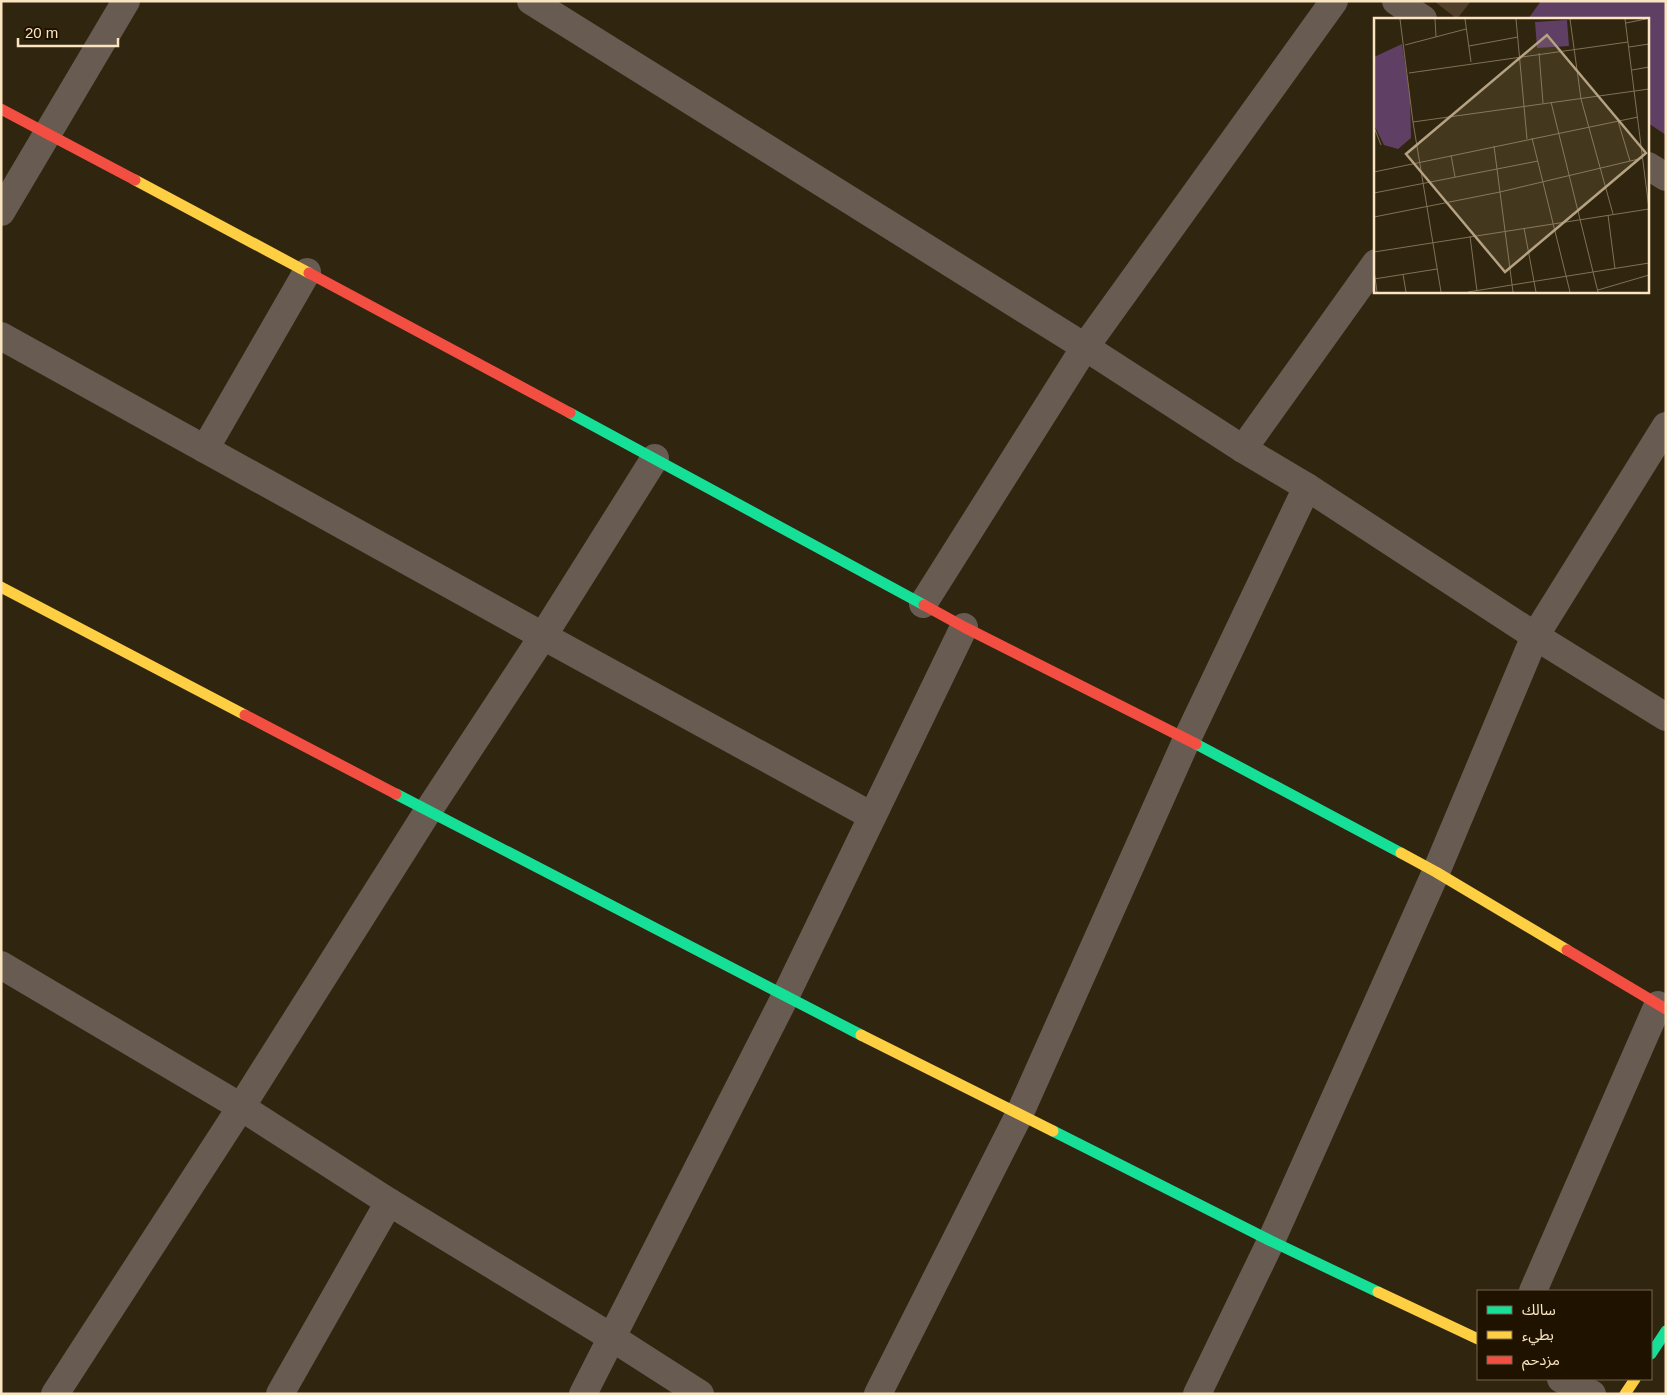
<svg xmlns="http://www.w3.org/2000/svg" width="1667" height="1395" font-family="Helvetica,'Noto Sans Arabic',sans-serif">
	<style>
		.green { fill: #603f64 }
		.building { fill: #514029 }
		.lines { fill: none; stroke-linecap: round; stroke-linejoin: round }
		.street { stroke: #675b52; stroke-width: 28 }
		.fast { stroke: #16e098; stroke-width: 11 }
		.slow { stroke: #ffcf43; stroke-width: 11 }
		.jam { stroke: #f24e42; stroke-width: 11 }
		.inset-road { fill: none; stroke: #817256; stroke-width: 1 }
		.view { fill: #b4a282; fill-opacity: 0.15; stroke: #b4a282; stroke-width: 2.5 }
		.inset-edge { fill: none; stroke: #fbe5c1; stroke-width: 2.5 }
	</style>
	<rect width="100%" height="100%" fill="#30250e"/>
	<path class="green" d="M1541,1h125v134l-18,-12v-104h-120z"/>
	<path class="building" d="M1434,1h37l-14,18z"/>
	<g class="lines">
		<g class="street">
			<path d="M531,1l554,346 158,102 64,38 228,149 131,81"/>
			<path d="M1396,1l27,18"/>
			<path d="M1648,166l18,11"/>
			<path d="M1,212l125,-211"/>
			<path d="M1,336l542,300 329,180"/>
			<path d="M205,449l102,-177"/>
			<path d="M1243,449l133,-186"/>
			<path d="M923,604l162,-257 249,-346"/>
			<path d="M1,965l240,142 148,95 222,135 89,57"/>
			<path d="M1533,1291l125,-286"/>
			<path d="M1561,1379l31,15"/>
			<path d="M55,1394l186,-287 187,-296 115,-175 112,-178"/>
			<path d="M280,1394l109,-192"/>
			<path d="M583,1394l202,-397 179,-370"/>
			<path d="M878,1394l141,-279 168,-376 120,-252"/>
			<path d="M1197,1394l74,-153 165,-369 99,-236 131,-210"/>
		</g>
		<g class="fast">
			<path d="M570,413l354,192"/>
			<path d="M1196,744l205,109"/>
			<path d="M396,794l465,241"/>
			<path d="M1053,1131l218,110 107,51"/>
			<path d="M1651,1354l15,-23"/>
		</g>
		<g class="slow">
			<path d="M135,180l174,93"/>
			<path d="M1,587l244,128"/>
			<path d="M1401,853l35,19 131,78"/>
			<path d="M861,1035l192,96"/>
			<path d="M1378,1292l100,47"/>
			<path d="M1625,1394l10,-15"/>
		</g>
		<g class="jam">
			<path d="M1,109l134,71"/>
			<path d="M309,273l261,140"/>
			<path d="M924,605l40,22 232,117"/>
			<path d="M245,715l151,79"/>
			<path d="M1567,950l99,59"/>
		</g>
	</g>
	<g transform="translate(1374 18)">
		<rect width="275" height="275" fill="#30250e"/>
		<path d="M193,2l2,26 -32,2 -2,-26zM28,26l8,52 1,42 -13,11 -14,-4 -10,-20v-68z" fill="#603f64"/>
		<path class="inset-road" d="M26,1l13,103 28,170M61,1l1,18M91,1l6,43M142,1l11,120M196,1l11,80 32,115M251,1l24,190M252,5l20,-4M31,27l61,-16M95,28l49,-9M255,29l20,-3M165,35l4,50M258,52l17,-3M35,55l219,-31M177,84l47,190M244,103l12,40M39,104l236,-33M0,109l7,18M158,120l38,154M120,128l19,146M77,137l4,22M0,154l264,-55M0,175l164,-32M234,197l7,54M0,199l126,-25 143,-34M150,210l12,64M96,218l7,55M0,234l275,-43M0,252l3,22M29,256l3,18M0,261l63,-10M224,272l51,-15M94,274l181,-29"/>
		<path class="view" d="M173,17l99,118 -141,119 -99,-118z"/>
		<rect width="275" height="275" class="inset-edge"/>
	</g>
	<rect width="1667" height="1395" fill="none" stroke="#fbe5c1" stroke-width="5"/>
	<rect x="1477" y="1290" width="175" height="90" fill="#1f1300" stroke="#77674d"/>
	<rect x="1487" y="1306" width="25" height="8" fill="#16e098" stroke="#77674d"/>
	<text x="1522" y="1315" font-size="15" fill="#fbe5c1">سالك</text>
	<rect x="1487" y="1331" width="25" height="8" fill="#ffcf43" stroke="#77674d"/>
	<text x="1522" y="1340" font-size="15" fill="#fbe5c1">بطيء</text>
	<rect x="1487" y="1356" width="25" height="8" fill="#f24e42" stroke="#77674d"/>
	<text x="1522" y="1365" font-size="15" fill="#fbe5c1">مزدحم</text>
	<path d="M18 38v8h100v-8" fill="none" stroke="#fbe5c1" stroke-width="2.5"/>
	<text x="25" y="38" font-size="15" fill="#fbe5c1" stroke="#1f1300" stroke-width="4" paint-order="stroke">20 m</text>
</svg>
